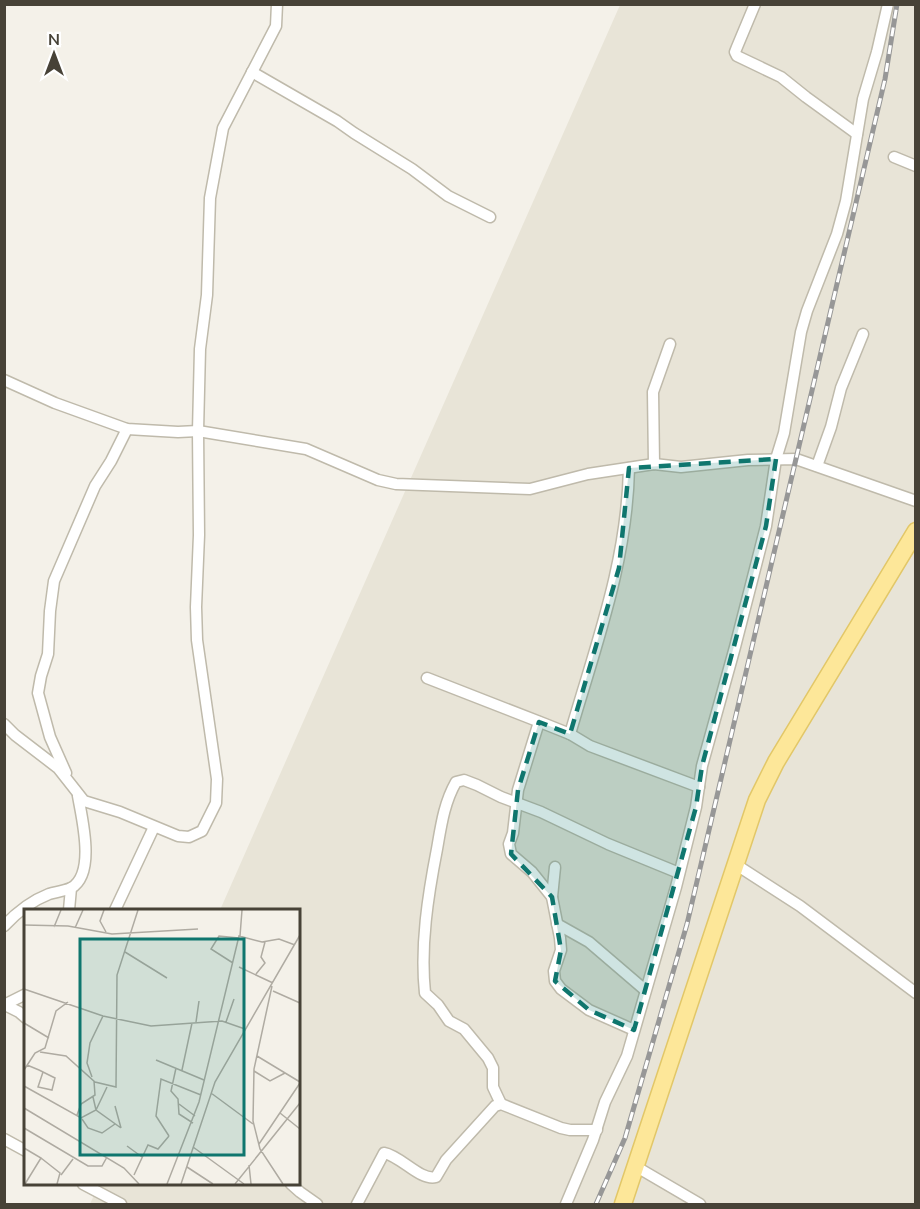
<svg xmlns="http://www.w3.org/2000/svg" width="920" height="1209" font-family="'Nunito Sans',sans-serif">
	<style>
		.residential { fill: #e8e4d7 }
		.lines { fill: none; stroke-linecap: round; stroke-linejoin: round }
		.minor-casing { stroke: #bfbaab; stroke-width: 13 }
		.primary-casing { stroke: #e2c768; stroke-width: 19 }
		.minor { stroke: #fff; stroke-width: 10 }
		.primary { stroke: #fde799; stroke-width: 16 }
		.rail-casing { stroke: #979797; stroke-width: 5 }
		.rail { stroke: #fff; stroke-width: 3; stroke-dasharray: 9; stroke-linecap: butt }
		.marked { fill: #0f766e; fill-opacity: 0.2; stroke: #0f766e; stroke-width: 4.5; stroke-dasharray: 12 8; stroke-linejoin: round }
		.inset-road { fill: none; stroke: #afaba2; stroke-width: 1.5 }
		.view { fill: #0f766e; fill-opacity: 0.15; stroke: #0f766e; stroke-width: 3 }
		.inset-edge { fill: none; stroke: #474237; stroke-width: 3 }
	</style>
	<rect width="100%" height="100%" fill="#f4f1e9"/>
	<path class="residential" d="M620,5h295v1199h-825l9,-20h199v-274h-78z"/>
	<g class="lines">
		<defs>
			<g id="minor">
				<path d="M755,4l-18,43 -2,5 2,4 44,21 25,20 51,37"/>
				<path d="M252,72l85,49 17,12 58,36 36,27 42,21"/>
				<path d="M894,157l22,9"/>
				<path d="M4,380l51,23 72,26 51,3 20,-1 108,18 72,31 18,4 134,5 58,-15 66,-10 27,3 67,-7 48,-1 120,42"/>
				<path d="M654,464l-1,-72 17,-48"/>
				<path d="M817,466l14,-39 10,-39 22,-54"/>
				<path d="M427,678l118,46 25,10 20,12 109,41"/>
				<path d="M539,722l-21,68 -5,43 -4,11 2,10 21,18 20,25 8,41 1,12 -7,21 1,10 6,8 28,21 45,20"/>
				<path d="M4,724l11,11 43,33 26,33 36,11 58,24 11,1 13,-6 14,-28 1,-24 -20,-139 -1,-33 3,-72 -1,-104 2,-82 7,-54 3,-97 13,-70 53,-102 1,-22"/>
				<path d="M570,734c26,-90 57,-171 59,-266"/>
				<path d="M66,773l-16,-36 -12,-44 3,-17 7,-22 2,-43 4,-30 41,-95 16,-25 16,-32"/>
				<path d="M735,864l65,42 116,87"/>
				<path d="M552,897l3,-30"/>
				<path d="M69,910l2,-22"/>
				<path d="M115,910l39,-83"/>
				<path d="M557,924l32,18 56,48"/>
				<path d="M4,926c13,-14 27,-25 45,-32 7,-2 15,-3 22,-6 25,-14 11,-69 7,-92"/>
				<path d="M4,1005l22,-11"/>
				<path d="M5,1005l14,7 7,6"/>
				<path d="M501,1104l-8,-17v-19l-5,-10 -24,-29 -15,-8 -11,-16 -13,-12c-5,-47 3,-98 12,-144 4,-23 7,-46 19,-67l8,-2 13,5 24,12 40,15 67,32 71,29"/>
				<path d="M4,1139l22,12"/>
				<path d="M635,1166l65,38"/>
				<path d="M83,1184l38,20"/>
				<path d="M291,1184l9,8 17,12"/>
				<path d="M357,1204l27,-51c17,3 36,28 52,24l10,-17 49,-54 6,-2 60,24 9,2h27"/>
				<path d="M566,1204l27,-64 12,-38 22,-46 49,-169 20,-80 6,-41 33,-119 31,-121 10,-67 8,-26 17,-101 6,-21 30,-77 9,-33 17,-102 14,-47 11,-48"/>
			</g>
			<path id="primary" d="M623,1204l134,-404 19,-38 140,-231"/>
		</defs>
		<use href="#minor" class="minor-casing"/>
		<use href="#primary" class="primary-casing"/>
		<use href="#minor" class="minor"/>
		<use href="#primary" class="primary"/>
		<defs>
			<path id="rail" d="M596,1204l29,-66 62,-214 198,-845 12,-75"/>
		</defs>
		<use href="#rail" class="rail-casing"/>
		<use href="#rail" class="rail"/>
	</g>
	<path class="marked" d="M776,459l-10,67 -64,240 -6,41 -62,223 -45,-20 -34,-29 6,-31 -9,-53 -41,-43 7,-64 21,-68 31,12 49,-166 10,-100z"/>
	<g transform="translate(24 909)">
		<rect width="276" height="276" fill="#f4f1e9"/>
		<path class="inset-road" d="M80,1l-4,11 6,11M0,16l44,1 44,8 86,-5M30,18l7,-17M51,19l8,-18M216,27l2,-26M101,43l42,26M209,54l-22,-14 8,-13 20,2M215,58l34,16M232,65l9,-11 -4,-6 4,-15M248,77l-18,83 -1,52 7,28 23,35M0,80l79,27 48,10 71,-5 23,8M249,82l27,12M172,113l3,-21M202,113l8,-23M0,114l25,15M16,143l26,4 29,26 21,5 1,-112 21,-65M233,147l43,26M132,151l48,20M3,156l12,5 16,8 -3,12 -14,-3 5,-15M152,159l-5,23 7,8 1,15 14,9M0,161l11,-17 10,-5 11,-37 12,-9M158,161l10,-47M230,162l16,10 15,-8M68,168l-5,-14 3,-20 13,-27M0,177l57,32 15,-8 11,-23M187,184l42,31M69,188l3,13 25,18M155,195l16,12M91,197l6,22M0,199l100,60 15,16M256,204l20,16M53,206l4,-11 14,-9 -1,-14M58,210l6,9 14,5 13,-9M0,219l64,38h14l5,-9M145,227l-13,-20 5,-37 40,16M235,235l41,-61M103,237l15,11M169,238l51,37M0,239l17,10 -16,26M17,249l19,15 -3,11M225,256l2,19M163,258l26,17M37,266l12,-16M110,266l14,-30 10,4 11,-13M143,275l32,-82 40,-166 23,6 17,-3 16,6M157,275l34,-102 85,-147M211,275l65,-81"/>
		<path class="view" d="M56,30h164v216h-164z"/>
		<rect width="276" height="276" class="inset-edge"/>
	</g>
	<rect width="920" height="1209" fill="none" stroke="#474237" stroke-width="12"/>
	<g transform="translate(54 54)" stroke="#ffffff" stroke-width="4.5" paint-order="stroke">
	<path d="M0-4.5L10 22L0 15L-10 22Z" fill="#474237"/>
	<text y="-9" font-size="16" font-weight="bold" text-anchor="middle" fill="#474237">N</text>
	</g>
</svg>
